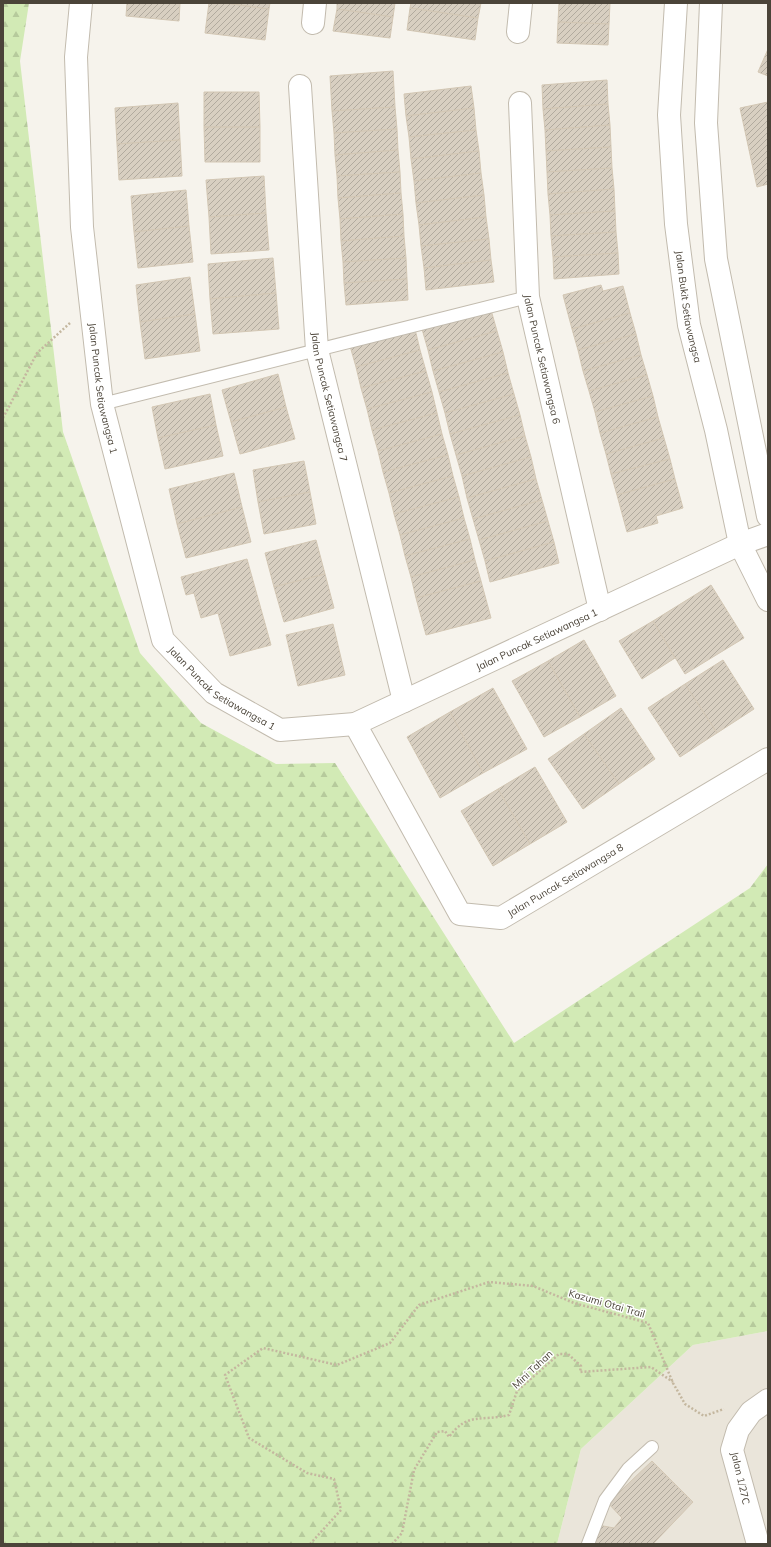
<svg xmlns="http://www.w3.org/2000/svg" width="771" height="1547" font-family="Mulish,sans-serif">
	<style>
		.residential { fill: #eae5da }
		.forest { fill: url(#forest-firs) }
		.building { fill: url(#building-hatch); stroke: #d3c7b4 }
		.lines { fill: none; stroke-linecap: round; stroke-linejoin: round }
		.service-casing { stroke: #c2bbae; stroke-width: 14 }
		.minor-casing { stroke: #c2bbae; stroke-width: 24 }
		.tertiary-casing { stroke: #c2bbae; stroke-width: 24 }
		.path { stroke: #c4b79f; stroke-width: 2.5; stroke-dasharray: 2 2; stroke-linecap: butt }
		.service { stroke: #fff; stroke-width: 12 }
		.minor { stroke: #fff; stroke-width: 22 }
		.tertiary { stroke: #fff; stroke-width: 22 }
		.labels { text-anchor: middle; stroke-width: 3; stroke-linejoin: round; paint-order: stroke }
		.street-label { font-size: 10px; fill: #4b4439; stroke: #fff }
	</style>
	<defs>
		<pattern id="forest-firs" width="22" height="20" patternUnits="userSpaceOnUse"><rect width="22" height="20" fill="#d2eab5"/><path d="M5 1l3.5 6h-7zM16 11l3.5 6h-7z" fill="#b6ca9c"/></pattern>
		<pattern id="building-hatch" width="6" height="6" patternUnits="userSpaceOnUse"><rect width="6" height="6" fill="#d8cfc1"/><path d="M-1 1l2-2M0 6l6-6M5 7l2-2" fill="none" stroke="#b1aa9e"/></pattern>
	</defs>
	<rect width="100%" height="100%" fill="#f6f3ec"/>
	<path class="residential" d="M768,1331v213h-211l24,-95 112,-104z"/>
	<path class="forest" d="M3,3h26l-9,58 43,371 77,221 61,70 75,41 59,-1 179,280 236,-155 18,-24v467l-75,14 -112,104 -24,95h-554z"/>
	<g class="building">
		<path d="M127,3h53l-1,18 -53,-5z"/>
		<path d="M209,3h17l43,6 -4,31 -60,-7z"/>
		<path d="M226,3h44l-1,6z"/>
		<path d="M337,3h58l-2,14 -56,-8z"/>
		<path d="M411,3h70l-3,15 -68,-10z"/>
		<path d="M559,3h51l-1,21 -51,-2z"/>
		<path d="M410,8l68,10 -3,22 -68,-10z"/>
		<path d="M337,9l56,8 -3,21 -57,-7z"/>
		<path d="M558,22l51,2 -1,21 -51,-2z"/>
		<path d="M768,49v27l-10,-4z"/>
		<path d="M393,71l2,36 -63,4 -2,-35z"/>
		<path d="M607,80l1,24 -65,5 -1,-24z"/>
		<path d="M471,86l3,22 -68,8 -2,-22z"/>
		<path d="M204,92h55l1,35h-56z"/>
		<path d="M768,102v82l-11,3 -17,-79z"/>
		<path d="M178,103l2,37 -63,4 -2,-36z"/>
		<path d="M608,104l2,21 -65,5 -2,-21z"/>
		<path d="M395,107l2,22 -63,4 -2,-22z"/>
		<path d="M474,108l2,22 -67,7 -3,-21z"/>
		<path d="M610,125l1,22 -65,4 -1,-21z"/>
		<path d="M204,127h56v35h-55z"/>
		<path d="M397,129l1,21 -63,5 -1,-22z"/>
		<path d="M476,130l3,21 -68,8 -2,-22z"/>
		<path d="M180,140l2,36 -63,4 -2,-36z"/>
		<path d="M611,147l1,21 -65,4 -1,-21z"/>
		<path d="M398,150l2,22 -63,4 -2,-21z"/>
		<path d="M479,151l2,22 -67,8 -3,-22z"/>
		<path d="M612,168l2,21 -66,5 -1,-22z"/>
		<path d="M400,172l1,21 -63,5 -1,-22z"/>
		<path d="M481,173l3,22 -68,8 -2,-22z"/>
		<path d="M264,176l2,37 -57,4 -3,-37z"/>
		<path d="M614,189l1,22 -65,4 -2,-21z"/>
		<path d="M186,190l3,36 -55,6 -3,-36z"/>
		<path d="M401,193l2,21 -63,5 -2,-21z"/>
		<path d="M484,195l2,22 -67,8 -3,-22z"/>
		<path d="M615,211l1,21 -65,4 -1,-21z"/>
		<path d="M266,213l3,37 -58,4 -2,-37z"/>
		<path d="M403,214l1,22 -63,5 -1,-22z"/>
		<path d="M486,217l3,22 -68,7 -2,-21z"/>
		<path d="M189,226l4,36 -55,6 -4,-36z"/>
		<path d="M616,232l2,21 -65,4 -2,-21z"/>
		<path d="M404,236l2,22 -63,4 -2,-21z"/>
		<path d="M489,239l2,21 -67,8 -3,-22z"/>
		<path d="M618,253l1,21 -65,5 -1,-22z"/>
		<path d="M273,258l3,35 -66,6 -2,-35z"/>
		<path d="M406,258l1,21 -63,4 -1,-21z"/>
		<path d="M491,260l3,22 -68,8 -2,-22z"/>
		<path d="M190,277l5,37 -55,8 -4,-37z"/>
		<path d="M407,279l1,21 -62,5 -2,-22z"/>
		<path d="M601,285l2,6 20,-5 7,27 -58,16 -9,-34z"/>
		<path d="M276,293l3,36 -66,5 -3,-35z"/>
		<path d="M491,310l6,21 -69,19 -6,-21z"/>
		<path d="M630,313l6,21 -58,16 -6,-21z"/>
		<path d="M195,314l5,37 -55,8 -5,-37z"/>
		<path d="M415,329l5,21 -64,17 -6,-21z"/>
		<path d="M497,331l6,21 -70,19 -5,-21z"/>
		<path d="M636,334l5,21 -58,16 -5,-21z"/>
		<path d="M420,350l6,21 -65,17 -5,-21z"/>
		<path d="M503,352l5,21 -69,19 -6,-21z"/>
		<path d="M641,355l6,20 -58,16 -6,-20z"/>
		<path d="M426,371l6,21 -65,17 -6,-21z"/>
		<path d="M508,373l6,21 -69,19 -6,-21z"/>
		<path d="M278,374l8,33 -55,15 -9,-32z"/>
		<path d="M647,375l6,21 -58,16 -6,-21z"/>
		<path d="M432,392l5,21 -65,17 -5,-21z"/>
		<path d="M210,394l6,31 -58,13 -6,-31z"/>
		<path d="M514,394l6,21 -70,19 -5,-21z"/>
		<path d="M653,396l5,21 -58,16 -5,-21z"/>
		<path d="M286,407l9,32 -55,15 -9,-32z"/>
		<path d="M437,413l5,21 -64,17 -6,-21z"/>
		<path d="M520,415l5,21 -69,19 -6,-21z"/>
		<path d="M658,417l6,21 -58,16 -6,-21z"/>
		<path d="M216,425l7,31 -58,13 -7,-31z"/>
		<path d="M442,434l6,21 -65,17 -5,-21z"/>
		<path d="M525,436l6,21 -69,19 -6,-21z"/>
		<path d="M664,438l6,21 -59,15 -5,-20z"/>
		<path d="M448,455l5,21 -64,17 -6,-21z"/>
		<path d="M531,457l5,22 -69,19 -5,-22z"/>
		<path d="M670,459l5,20 -58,16 -6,-21z"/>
		<path d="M304,461l6,31 -52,10 -5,-32z"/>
		<path d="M234,473l8,34 -65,17 -8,-35z"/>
		<path d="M453,476l6,21 -65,17 -5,-21z"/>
		<path d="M536,479l6,21 -69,19 -6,-21z"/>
		<path d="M675,479l8,29 -27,8 2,7 -31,9 -10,-37z"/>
		<path d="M310,492l6,32 -52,10 -6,-32z"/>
		<path d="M459,497l5,21 -64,17 -6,-21z"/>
		<path d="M542,500l6,21 -69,19 -6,-21z"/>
		<path d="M242,507l9,35 -65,16 -9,-34z"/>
		<path d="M464,518l6,21 -65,17 -5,-21z"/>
		<path d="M548,521l6,21 -69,19 -6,-21z"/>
		<path d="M470,539l5,21 -64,17 -6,-21z"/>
		<path d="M316,540l9,34 -51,13 -9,-34z"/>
		<path d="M554,542l5,21 -69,19 -5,-21z"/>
		<path d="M247,559l24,86 -41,11 -12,-43 -17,5 -7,-25 -8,2 -5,-18z"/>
		<path d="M475,560l6,21 -65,17 -5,-21z"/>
		<path d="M325,574l9,34 -50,14 -10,-35z"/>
		<path d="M481,581l10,37 -65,17 -10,-37z"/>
		<path d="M711,585l33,53 -59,36 -32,-53z"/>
		<path d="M653,621l22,37 -33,21 -23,-38z"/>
		<path d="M333,624l12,51 -47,11 -12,-51z"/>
		<path d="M584,640l32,56 -36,21 -32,-56z"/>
		<path d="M723,660l31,49 -37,24 -32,-49z"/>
		<path d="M548,661l32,56 -36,20 -32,-56z"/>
		<path d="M685,684l32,49 -37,24 -32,-49z"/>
		<path d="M493,688l34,61 -44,24 -33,-61z"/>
		<path d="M621,708l34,51 -36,25 -35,-50z"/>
		<path d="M450,712l33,61 -43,25 -33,-61z"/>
		<path d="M584,734l35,50 -36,25 -35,-50z"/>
		<path d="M535,767l32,55 -37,22 -32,-55z"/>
		<path d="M498,789l32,55 -37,22 -32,-55z"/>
		<path d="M652,1461l41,41 -40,42h-63l8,-19 16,3 8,-10 -14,-15z"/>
	</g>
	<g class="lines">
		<defs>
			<g id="service">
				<path d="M102,404l426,-107"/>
				<path d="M588,1544l17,-44 23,-31 24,-22"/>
			</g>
			<g id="minor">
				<path id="s1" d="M81,3l-5,54 6,170 20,177 61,236 51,53 66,37 75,-6 385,-180 28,-10"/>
				<path d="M313,23l2,-20"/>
				<path d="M518,32l3,-29"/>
				<path id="s2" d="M300,86l17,264 87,351"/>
				<path id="s3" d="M520,103l8,194 72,313"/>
				<path id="s4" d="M355,724l105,190 41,4 267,-159"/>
				<path d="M758,1544l-26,-94 6,-20 13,-18 17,-12"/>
			</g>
			<g id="tertiary">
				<path id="s5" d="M676,3l-7,112 7,109 13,101 27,105 24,114 28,56"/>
				<path d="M711,3l-5,120 10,136 52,257"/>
			</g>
		</defs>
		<use href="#service" class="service-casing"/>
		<use href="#minor" class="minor-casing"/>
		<use href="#tertiary" class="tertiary-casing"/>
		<g class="path">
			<path d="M3,418l34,-65 33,-30"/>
			<path d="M310,1544l31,-34 -7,-31 -27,-6 -58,-35 -24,-63 38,-27 74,17 53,-22 29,-38 70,-23 44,4 41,17 74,20 25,60 12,21 19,12 20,-7"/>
			<path d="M392,1544l10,-11 12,-63 23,-38 8,-1 4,6c19,-26 33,-15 60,-22l8,-24 42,-37h9l13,12 -1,6 71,-5 22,15"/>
		</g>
		<use href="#service" class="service"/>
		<use href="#minor" class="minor"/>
		<use href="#tertiary" class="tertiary"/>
	</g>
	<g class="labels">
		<g class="street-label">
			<text dy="4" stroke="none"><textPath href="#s5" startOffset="305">Jalan Bukit Setiawangsa</textPath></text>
			<text dy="4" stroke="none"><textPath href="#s3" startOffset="258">Jalan Puncak Setiawangsa 6</textPath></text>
			<text dy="4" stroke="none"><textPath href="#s1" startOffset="387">Jalan Puncak Setiawangsa 1</textPath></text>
			<text dy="4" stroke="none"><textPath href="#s2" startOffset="313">Jalan Puncak Setiawangsa 7</textPath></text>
			<text dy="4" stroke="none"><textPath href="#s1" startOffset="1071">Jalan Puncak Setiawangsa 1</textPath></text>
			<text dy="4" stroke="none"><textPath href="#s1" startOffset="723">Jalan Puncak Setiawangsa 1</textPath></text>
			<text dy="4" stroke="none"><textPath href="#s4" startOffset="333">Jalan Puncak Setiawangsa 8</textPath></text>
			<text transform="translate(607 1303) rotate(16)" y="4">Kazumi Otai Trail</text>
			<text transform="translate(532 1369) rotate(-43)" y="4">Mini Tahan</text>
			<text transform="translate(741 1478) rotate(77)" y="4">Jalan 1/27C</text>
		</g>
	</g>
	<rect width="771" height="1547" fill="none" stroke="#4b4439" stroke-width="8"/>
</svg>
